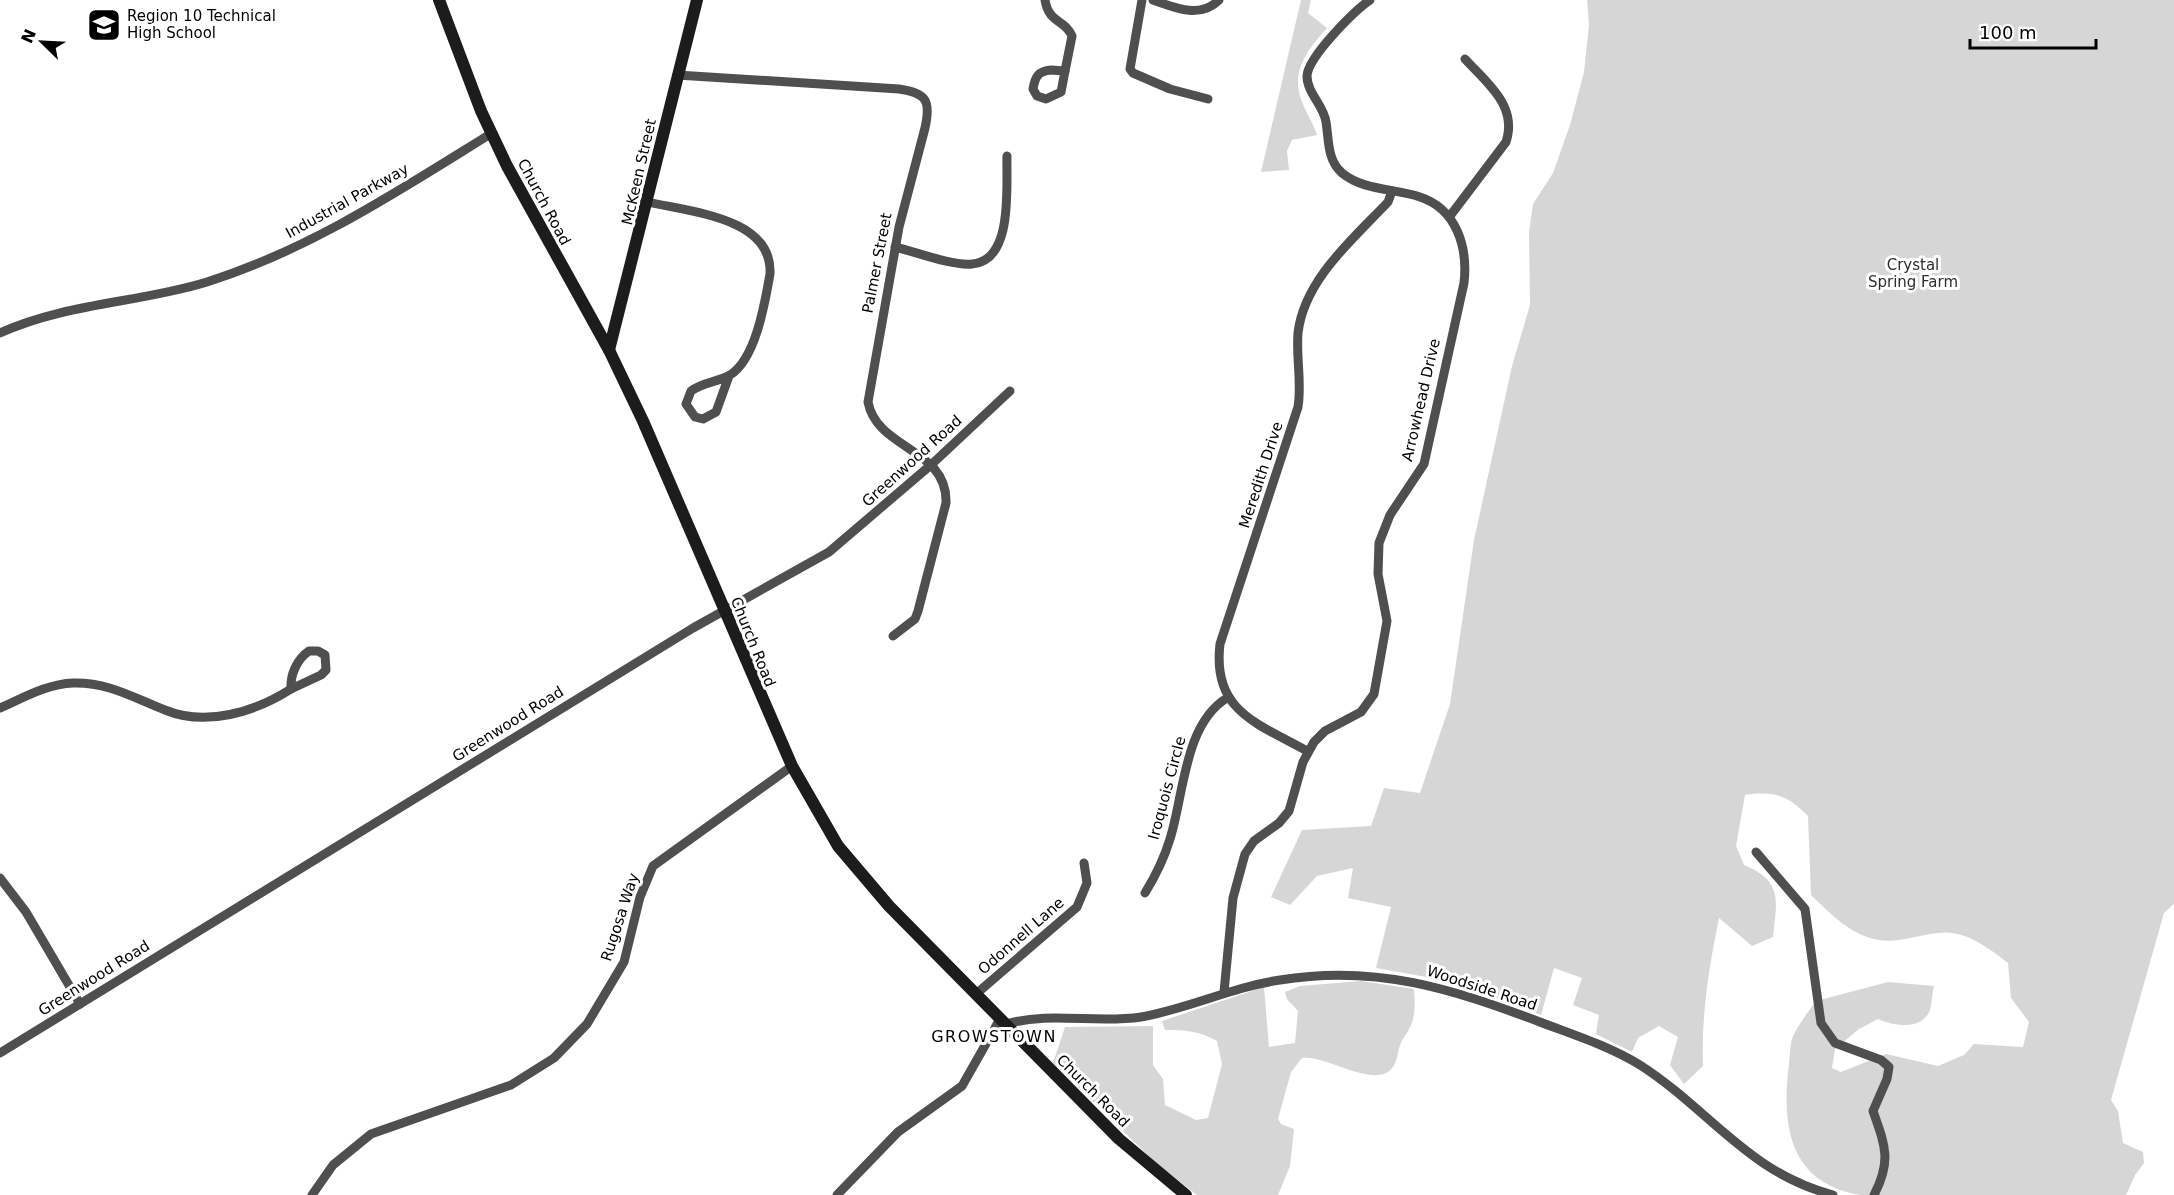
<svg xmlns="http://www.w3.org/2000/svg" width="2174" height="1195" font-family="'DejaVu Sans',sans-serif">
	<style>
		.green { fill: #d6d6d6 }
		.lines { fill: none; stroke-linecap: round; stroke-linejoin: round }
		.street { stroke: #4f4f4f; stroke-width: 9 }
		.secondary { stroke: #1c1c1c; stroke-width: 12 }
		.labels { text-anchor: middle; stroke-width: 6; stroke-linejoin: round; paint-order: stroke }
		.poi-label { font-size: 15px; fill: #000; stroke: #fff; text-anchor: start }
		.street-label { font-size: 15px; fill: #000; stroke: #fff }
		.park-label { font-size: 15px; fill: #2d2d2d; stroke: #fff }
		.neighbourhood-label { font-size: 16px; letter-spacing: 1.5px; fill: #000; stroke: #fff }
	</style>
	<rect width="100%" height="100%" fill="#fff"/>
	<g class="green">
		<path d="M1301,0h10l-3,13 19,15c-17,19 -35,40 -27,68 3,12 13,26 17,39l-25,5 -5,11 2,19 -28,2z"/>
		<path d="M1587,0h587v904l-10,9 -53,187 7,11 5,32 20,9 1,11 -9,12 -9,20h-266c-67,-12 -78,-62 -72,-123 2,-11 1,-26 5,-36 6,-12 15,-24 23,-35l72,-19 46,4c-2,7 -2,17 -4,24 -8,21 -37,16 -52,9l-19,10 -24,20 -3,19 9,4 45,-18 52,12 26,-11 10,-11 49,3 6,-25 -18,-24 -3,-35c-19,-15 -44,-34 -70,-30 -20,2 -40,10 -59,7 -28,-4 -50,-28 -68,-45l-3,-79c-21,-21 -33,-25 -63,-21l-9,51 8,19c39,16 33,35 29,72l-21,9 -33,-28c-10,49 -18,98 -16,148l-19,18 -14,-19 8,-28 -19,-11 -21,12 -6,14 -36,-18 3,-19 -26,-10 9,-27 -28,-10 -13,47 -92,-34 -73,-13 15,-61 -43,-9 5,-30 -36,8 -27,29 -19,-8 31,-67 69,-4 13,-38 36,5 30,-89 24,-164 38,-174 18,-61 -1,-73 4,-28 20,-31 17,-48 14,-53 5,-47z"/>
		<path d="M1361,981l53,8c1,14 2,28 -5,40 -3,6 -7,10 -9,16 -2,6 -3,17 -7,22 -16,24 -68,-13 -91,-9l-11,14 -13,47 3,5 13,5 -4,37 -12,29h-81l-41,-32 -103,-100 12,-36 88,-1v39l10,14 2,26 31,15 12,-2 14,-54 -5,-23c-17,-10 -32,-11 -52,-11l-3,-9 102,-34 5,60 26,-4 3,-32 -11,-12 -2,-7 15,-6z"/>
	</g>
	<g class="lines">
		<g class="street">
			<path d="M1045,0c4,24 20,19 27,36l-7,35"/>
			<path d="M1142,0l-12,69 3,4 37,16 38,10"/>
			<path d="M1153,0c22,8 47,19 66,0"/>
			<path d="M1051,70l14,1 -4,21 -15,7 -9,-3 -4,-7c2,-12 5,-18 18,-19z"/>
			<path d="M677,75l222,14c28,4 32,12 26,39l-26,99 -31,175c9,48 80,46 78,101l-28,108 -3,8 -22,17"/>
			<path d="M648,202c41,10 125,15 122,72 -5,28 -14,85 -40,101 -12,7 -27,7 -39,16l-5,13 9,13 8,2 13,-7 13,-36"/>
			<path d="M1450,216l56,-74c12,-36 -19,-59 -41,-83"/>
			<path d="M895,247c21,5 57,19 77,17 42,-3 34,-79 35,-108"/>
			<path d="M0,333c65,-30 139,-30 207,-51 104,-33 193,-92 285,-149"/>
			<path d="M309,651h9l7,4 1,15 -5,5 -30,14c-1,-14 6,-30 18,-38z"/>
			<path d="M0,708c23,-10 47,-24 73,-25 35,-1 61,15 92,27 41,17 90,2 126,-21"/>
			<path d="M1307,751c-50,-28 -95,-40 -87,-107l78,-237c4,-25 -2,-49 0,-74 6,-53 55,-94 90,-131l4,-11"/>
			<path d="M1756,852l49,57 16,114 14,20 46,17 8,7 -2,12 -14,32c12,34 19,50 1,84"/>
			<path d="M0,878l26,34 54,92"/>
			<path d="M1145,893c11,-18 19,-34 25,-54 14,-44 14,-115 57,-141"/>
			<path d="M1224,992l9,-94 12,-44 9,-13 25,-18 10,-12 14,-49 11,-20 11,-11 36,-19 13,-18 13,-73 -9,-47 1,-31 11,-28 34,-51 40,-181c4,-35 -7,-74 -44,-86 -26,-9 -56,-6 -78,-24 -15,-13 -13,-33 -16,-51 -2,-16 -19,-29 -19,-46 1,-19 47,-65 63,-76"/>
			<path d="M976,994l101,-87 10,-24 -3,-20"/>
			<path d="M1006,1024c45,-13 89,0 135,-7 47,-8 91,-30 139,-37 97,-16 172,9 260,42 34,13 69,24 100,43 70,45 107,107 193,130"/>
			<path d="M0,1053l693,-425 136,-76 103,-88 78,-73"/>
			<path d="M312,1195l21,-30 38,-31 140,-49 43,-27 33,-34 37,-62 16,-65 13,-31 139,-100"/>
			<path d="M837,1195l61,-63 64,-46 38,-67"/>
		</g>
		<g class="secondary">
			<path d="M439,0l42,111 26,55 102,184 34,71 149,345 46,80 51,60 230,233 67,56"/>
			<path d="M609,350l88,-350"/>
		</g>
	</g>
	<defs>
		<symbol id="school-square" viewBox="-11 -11 22 22"><rect x="-9" y="-9" width="18" height="18" rx="4" fill="#000" stroke="#fff"/><path d="M0-5L7-2L0 1L-7-2ZM-4 1L0 2.5L4 1V4Q0 6-4 4Z" fill="#fff"/></symbol>
	</defs>
	<g fill-rule="evenodd">
		<use href="#school-square" x="85" y="6" width="38" height="38"/>
	</g>
	<g class="labels">
		<g class="poi-label">
			<text x="127" y="21">Region 10 Technical<tspan x="127" dy="17">High School</tspan></text>
		</g>
		<g class="street-label">
			<text transform="translate(639 172) rotate(-77)" y="5">McKeen Street</text>
			<text transform="translate(347 201) rotate(-29)" y="5">Industrial Parkway</text>
			<text transform="translate(544 202) rotate(62)" y="5">Church Road</text>
			<text transform="translate(877 263) rotate(-79)" y="5">Palmer Street</text>
			<text transform="translate(1421 400) rotate(-77)" y="5">Arrowhead Drive</text>
			<text transform="translate(912 461) rotate(-42)" y="5">Greenwood Road</text>
			<text transform="translate(1261 475) rotate(-72)" y="5">Meredith Drive</text>
			<text transform="translate(753 642) rotate(68)" y="5">Church Road</text>
			<text transform="translate(508 724) rotate(-32)" y="5">Greenwood Road</text>
			<text transform="translate(1167 788) rotate(-75)" y="5">Iroquois Circle</text>
			<text transform="translate(620 917) rotate(-72)" y="5">Rugosa Way</text>
			<text transform="translate(1021 936) rotate(-41)" y="5">Odonnell Lane</text>
			<text transform="translate(94 978) rotate(-32)" y="5">Greenwood Road</text>
			<text transform="translate(1482 988) rotate(18)" y="5">Woodside Road</text>
			<text transform="translate(1093 1091) rotate(45)" y="5">Church Road</text>
		</g>
		<g class="park-label">
			<text x="1913" y="270">Crystal<tspan x="1913" dy="17">Spring Farm</tspan></text>
		</g>
		<g class="neighbourhood-label">
			<text x="994" y="1042">GROWSTOWN</text>
		</g>
	</g>
	<g transform="translate(42 42) rotate(294)" stroke="#ffffff" stroke-width="4.5" paint-order="stroke">
	<path d="M0-4.5L10 22L0 15L-10 22Z" fill="#000000"/>
	<text y="-9" font-size="16" font-weight="bold" text-anchor="middle" fill="#000000">N</text>
	</g>
	<path d="M1970 39v9h126v-9" fill="none" stroke="#000000" stroke-width="3"/>
	<text x="1979" y="39" font-size="18" fill="#000000" stroke="#ffffff" stroke-width="4.5" paint-order="stroke">100 m</text>
</svg>
